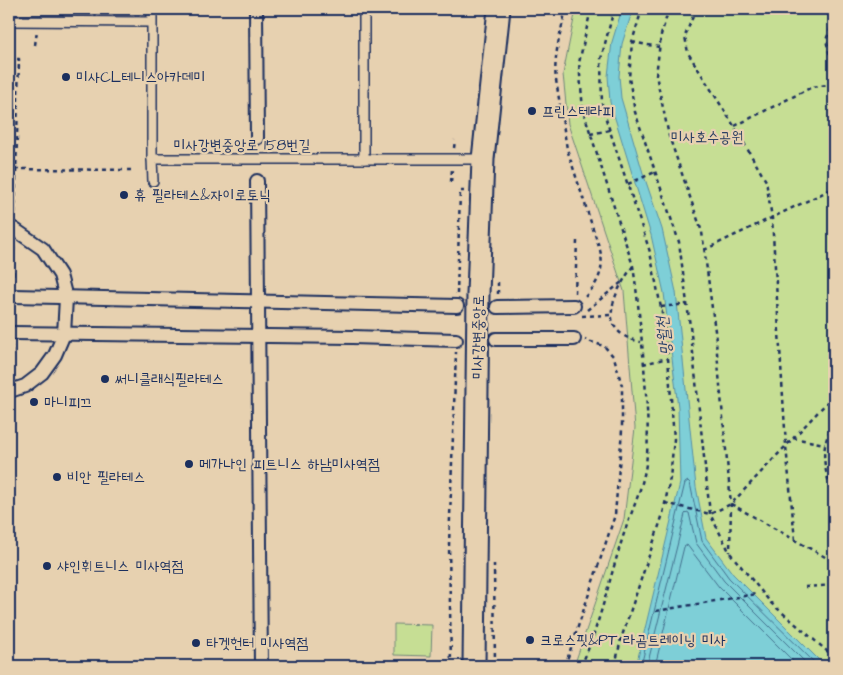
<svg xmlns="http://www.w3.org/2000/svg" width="843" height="675" font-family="'Architects Daughter','Poor Story',sans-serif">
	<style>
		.green { fill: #c6de94; stroke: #708679 }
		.water { fill: #7ecfd7; stroke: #568fa7 }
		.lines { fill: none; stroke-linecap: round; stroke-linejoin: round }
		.shore { stroke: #436f8e; stroke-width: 1 }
		.service-casing { stroke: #1b2f5e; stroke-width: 12 }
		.pedestrian-casing { stroke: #1b2f5e; stroke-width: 16 }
		.tertiary-casing { stroke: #1b2f5e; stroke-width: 25 }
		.path { stroke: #1b2f5e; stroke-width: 2.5; stroke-dasharray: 4 4; stroke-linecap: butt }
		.service { stroke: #e7d1b0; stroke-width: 9 }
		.pedestrian { stroke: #e7d1b0; stroke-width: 12 }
		.tertiary { stroke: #e7d1b0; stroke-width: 21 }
		.poi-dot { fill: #1b2f5e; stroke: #e7d1b0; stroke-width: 2 }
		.labels { text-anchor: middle; stroke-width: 4.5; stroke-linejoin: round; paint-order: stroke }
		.poi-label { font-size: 15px; fill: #1b2f5e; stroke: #e7d1b0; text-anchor: start }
		.park-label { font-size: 15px; fill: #2c4063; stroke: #e7d1b0 }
		.street-label { font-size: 15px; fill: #1b2f5e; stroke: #e7d1b0 }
		.water-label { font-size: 16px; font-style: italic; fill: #253f6a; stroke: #e7d1b0 }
	</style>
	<rect width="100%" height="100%" fill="#e7d1b0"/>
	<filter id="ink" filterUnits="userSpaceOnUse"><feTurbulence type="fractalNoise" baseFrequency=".02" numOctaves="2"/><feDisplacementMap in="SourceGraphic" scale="10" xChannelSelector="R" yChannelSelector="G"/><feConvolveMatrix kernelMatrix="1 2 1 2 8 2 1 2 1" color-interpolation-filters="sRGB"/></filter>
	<g filter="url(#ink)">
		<g class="green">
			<path d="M576,9h258v657h-260l50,-147 11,-91 -11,-137 -56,-167 -5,-50z"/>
			<path d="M394,624l38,1 -1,31 -37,-1z"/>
		</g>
		<path class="water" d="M622,9h11l-11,35 -3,32 2,22 22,75 19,56 14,63 20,195 10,51 27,36 92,92h-189l44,-183 -2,-76 -14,-114 -13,-58 -41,-133 -2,-26 4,-34z"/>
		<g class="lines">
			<g class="shore">
				<path d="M641,666l44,-183 3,-2 2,2 12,58 27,37 89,88"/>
				<path d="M647,666l38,-152 2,-2 2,1 7,30 28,38 85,85"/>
				<path d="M655,666l29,-119 3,-2 32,42 79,79"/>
			</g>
			<defs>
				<g id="service">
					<path d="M152,9v150h331"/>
					<path d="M364,9v150"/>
					<path d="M9,21l142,1"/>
					<path d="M152,159l1,22"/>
				</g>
				<g id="pedestrian">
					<path d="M256,9l1,129"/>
					<path d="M257,181l4,485"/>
					<path d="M13,296l444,10"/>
					<path d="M497,307l77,-1"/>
					<path d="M12,333l340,4 104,3"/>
					<path d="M496,339h78"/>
					<path d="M10,391l15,-5 17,-13 13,-18 9,-21 2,-36 -6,-23 -17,-26 -29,-20"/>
				</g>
				<path id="tertiary" d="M474,666l4,-372 5,-135 16,-150"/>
			</defs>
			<use href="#service" class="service-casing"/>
			<use href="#pedestrian" class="pedestrian-casing"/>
			<use href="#tertiary" class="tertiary-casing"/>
			<g class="path">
				<path d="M566,9c-5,22 -13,48 -10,71l11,69 33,101c5,20 -2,34 -17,49"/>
				<path d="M614,9l-13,50 1,48 48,145 12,61 6,45 6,81 -4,39 -7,36 -42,125 -6,27"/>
				<path d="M642,9l-10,33 -3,36 6,34 44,130 12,92 19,180 20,39 41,50 63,54"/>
				<path d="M669,9l-8,26 -5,40 13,61 33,96 13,99 16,173 -1,48"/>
				<path d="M696,9l-11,27 3,17 46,73 32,55 6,37 14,228 9,94"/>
				<path d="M834,20l-8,20 8,32"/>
				<path d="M632,42l27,5"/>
				<path d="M35,45l2,-14"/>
				<path d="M9,59h10l-4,156"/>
				<path d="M735,126l77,-39 22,-3"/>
				<path d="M590,134l20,-4"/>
				<path d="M454,148l1,-8"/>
				<path d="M15,169l118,1"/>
				<path d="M451,182l1,-13"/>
				<path d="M628,184l27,-12"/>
				<path d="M704,250l130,-62"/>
				<path d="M633,266c-20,28 -39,66 8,76"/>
				<path d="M13,283l1,-37"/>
				<path d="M575,293l2,-52"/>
				<path d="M457,294l3,-103h4"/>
				<path d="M498,294v-12"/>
				<path d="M661,307l26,-3"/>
				<path d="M587,310l36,-29"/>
				<path d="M582,316l29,-1"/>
				<path d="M12,320l1,-12"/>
				<path d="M643,364l25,-6"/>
				<path d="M10,378l2,-32"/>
				<path d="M834,423c-15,24 -11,46 0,72"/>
				<path d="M793,438l32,6"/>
				<path d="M9,490l1,-87"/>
				<path d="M665,503l45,11 21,-10 103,-109"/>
				<path d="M731,504l103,58"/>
				<path d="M494,564l1,102"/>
				<path d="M805,587l29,-2"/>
				<path d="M656,611l100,-17"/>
				<path d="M451,666l-2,-121 7,-193"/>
				<path d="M565,666l50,-151 7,-85v-44l-8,-29 -10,-11 -19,-6"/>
				<path d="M581,666c18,-39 27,-82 40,-123 8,-27 21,-51 25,-79 4,-33 0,-66 -2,-99 -3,-33 -6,-66 -11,-99l-50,-156 -4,-47 12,-54"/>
			</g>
			<use href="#service" class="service"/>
			<use href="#pedestrian" class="pedestrian"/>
			<use href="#tertiary" class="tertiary"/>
		</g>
	</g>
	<g class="poi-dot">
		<circle cx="66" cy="77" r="5"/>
		<circle cx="532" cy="111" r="5"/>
		<circle cx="124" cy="195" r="5"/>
		<circle cx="105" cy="379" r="5"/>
		<circle cx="34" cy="402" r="5"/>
		<circle cx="189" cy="464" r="5"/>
		<circle cx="57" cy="477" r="5"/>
		<circle cx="47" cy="566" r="5"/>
		<circle cx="530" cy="640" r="5"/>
		<circle cx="196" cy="643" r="5"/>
	</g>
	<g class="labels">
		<g class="poi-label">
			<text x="76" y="82">미사CL테니스아카데미</text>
			<text x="542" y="116">프린스테라피</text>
			<text x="134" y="200">휴 필라테스&amp;자이로토닉</text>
			<text x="115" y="384">써니클래식필라테스</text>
			<text x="44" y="407">마니피끄</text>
			<text x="199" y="469">메가나인 피트니스 하남미사역점</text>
			<text x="67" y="482">비안 필라테스</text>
			<text x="57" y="571">샤인휘트니스 미사역점</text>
			<text x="540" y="645">크로스핏&amp;PT 라곰트레이닝 미사</text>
			<text x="206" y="648">타겟헌터 미사역점</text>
		</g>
		<g class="park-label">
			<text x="707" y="142">미사호수공원</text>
		</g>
		<g class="street-label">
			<text x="242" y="150">미사강변중앙로 158번길</text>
			<text transform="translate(478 337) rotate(-89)" y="5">미사강변중앙로</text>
		</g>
		<g class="water-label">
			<text transform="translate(663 336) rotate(-96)" y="6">망월천</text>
		</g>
	</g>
	<rect width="843" height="675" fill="none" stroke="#e7d1b0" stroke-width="30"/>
	<rect x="15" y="15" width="813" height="645" fill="none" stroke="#1b2f5e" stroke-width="2" filter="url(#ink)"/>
</svg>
